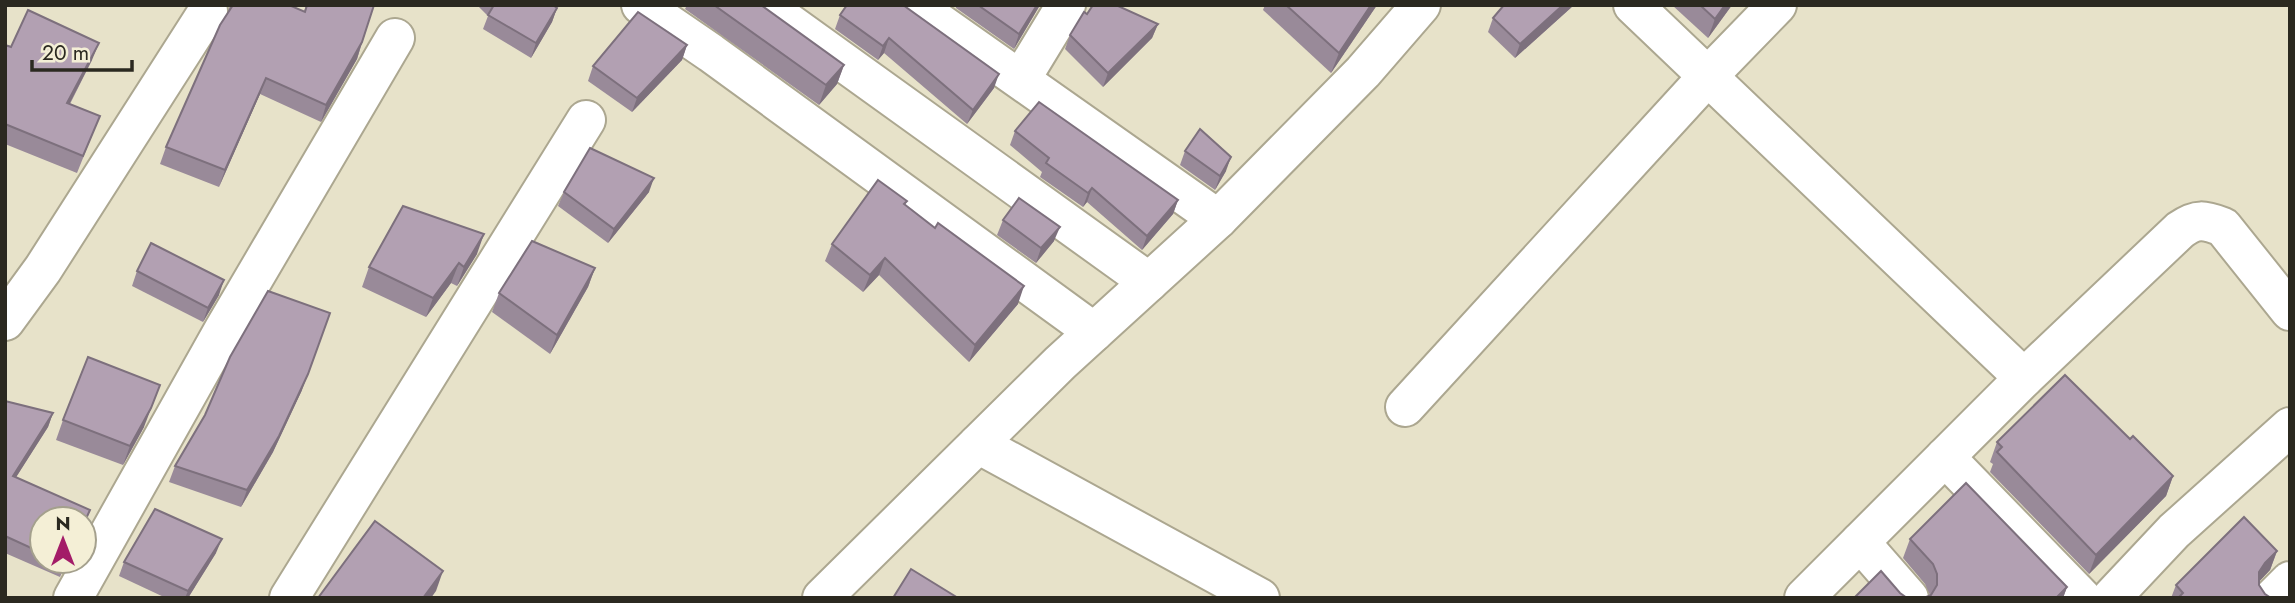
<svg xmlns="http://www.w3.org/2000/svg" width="2295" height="603" font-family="Jost,sans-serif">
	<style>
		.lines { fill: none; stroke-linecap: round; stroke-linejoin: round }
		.street-casing { stroke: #aca790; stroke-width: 42 }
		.street { stroke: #fff; stroke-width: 38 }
		.wall { fill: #998a99 }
		.shaded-wall { fill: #7d707d }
		.building { fill: #b2a0b2; stroke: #7d707d; stroke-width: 2 }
	</style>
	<rect width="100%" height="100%" fill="#e7e2c9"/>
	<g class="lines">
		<defs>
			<g id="street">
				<path d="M641,5l70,48 383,279"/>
				<path d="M764,5l385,277"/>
				<path d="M914,5l304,214"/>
				<path d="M1633,5l391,373"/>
				<path d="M1021,79l45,-74"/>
				<path d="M5,321l38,-52 165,-258"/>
				<path d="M1405,407l303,-331 69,-71"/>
				<path d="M978,444l282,154"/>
				<path d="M1945,457l137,141"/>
				<path d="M1860,542l49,56"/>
				<path d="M73,598l151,-269 171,-291"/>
				<path d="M289,598l297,-478"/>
				<path d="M822,598l238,-235 158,-144 145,-147 58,-67"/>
				<path d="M1804,598l220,-220 156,-148c17,-12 24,-10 43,-3l67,84"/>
				<path d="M2111,598l63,-67 116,-104"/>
				<path d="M2273,598l17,-17"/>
			</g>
		</defs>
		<use href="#street" class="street-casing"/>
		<use href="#street" class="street"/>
	</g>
	<g class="wall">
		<path d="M230,5h59l15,7 2,-7h68l-17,54 -36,63 -61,-28 -41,93 -59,-23 6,-17 62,-135z"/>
		<path d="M477,5h76l4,3 -5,14 -21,36 -48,-29 5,-13z"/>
		<path d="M687,5h74l83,60 -7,19 -18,21 -134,-96z"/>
		<path d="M956,5h84l-26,44 -58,-41z"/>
		<path d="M1265,5h112l-46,68 -68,-63z"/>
		<path d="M1574,5l-59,53 -27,-26 5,-14z"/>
		<path d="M1672,5h60l-24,33z"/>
		<path d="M1087,14l71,10 -6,14 -49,49 -38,-38 5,-14z"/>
		<path d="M840,15l154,73 -27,36 -83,-71 -6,7 -43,-31z"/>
		<path d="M5,45l87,15 -22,44 23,29 -16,40 -72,-29z"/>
		<path d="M687,45l-5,15 -50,52 -44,-31 5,-15z"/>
		<path d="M1015,131l163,69 -5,14 -31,36 -55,-48 -4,5 -43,-30 2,-5 -32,-27z"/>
		<path d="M1185,151l41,20 -11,19 -35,-25z"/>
		<path d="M564,192h85l-41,51 -50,-37z"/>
		<path d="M907,201l-2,4 113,99 -49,58 -90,-87 -16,17 -38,-31 7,-17z"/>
		<path d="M1003,220l51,21 -18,22 -39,-28z"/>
		<path d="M477,254l-20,32 -6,-3 -25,34 -64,-30 7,-20z"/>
		<path d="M595,268l-7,19 -38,67 -58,-42 7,-19z"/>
		<path d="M137,271l82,24 -16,27 -71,-36z"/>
		<path d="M302,390l-29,62 -32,55 -72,-25 6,-16z"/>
		<path d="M5,401l48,12 -5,14 -32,50 74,33 -6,16v-7h-42v42h25l-7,16 -55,-24z"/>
		<path d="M63,420l81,7 -21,38 -67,-25z"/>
		<path d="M2130,439l43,37 -7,20 -77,78 -99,-102 3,-8 -3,-2 7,-20z"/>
		<path d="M1910,539l157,48 -4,11h-139l6,-3 -5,-11 -22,-26z"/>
		<path d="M2277,551l-7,19 -11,11v4l6,9 6,4h-100l5,-13z"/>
		<path d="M216,553l-28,45h-22l-47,-22 5,-14z"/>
	</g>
	<g class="shaded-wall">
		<path d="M1037,5h3l-26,44 5,-15z"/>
		<path d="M1371,5h6l-46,68 8,-20z"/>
		<path d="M1563,5h11l-59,53 5,-14z"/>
		<path d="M1725,5h7l-24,33 7,-19z"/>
		<path d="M557,8l-5,14 -21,36 5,-15z"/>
		<path d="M1158,24l-6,14 -49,49 5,-14z"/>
		<path d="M889,38l-5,15 -6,7 5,-14z"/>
		<path d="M362,42l-5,17 -36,63 5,-17z"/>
		<path d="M99,43l-7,17 -31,60 6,-17z"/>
		<path d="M687,45l-5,15 -50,52 5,-14z"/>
		<path d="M844,65l-7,19 -18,21 7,-20z"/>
		<path d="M999,74l-5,14 -27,36 6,-14z"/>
		<path d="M266,78l-6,16 -41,93 6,-17z"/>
		<path d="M1231,157l-5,14 -11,19 5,-14z"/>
		<path d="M654,178l-5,14 -41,51 6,-14z"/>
		<path d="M1092,188l-5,14 -4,5 5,-14z"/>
		<path d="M1178,200l-5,14 -31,36 5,-14z"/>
		<path d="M1060,227l-6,14 -18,22 5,-15z"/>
		<path d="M484,234l-7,20 -20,32 7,-19z"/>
		<path d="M885,258l-6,17 -16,17 7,-17z"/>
		<path d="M459,263l-8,20 -25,34 7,-19z"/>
		<path d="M595,268l-7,19 -38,67 7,-19z"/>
		<path d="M224,280l-5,15 -16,27 5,-14z"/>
		<path d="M1024,286l-6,18 -49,58 6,-17z"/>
		<path d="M308,374l-6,16 -29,62 -32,55 6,-17z"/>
		<path d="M160,385l-16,42 -21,38 7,-19z"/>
		<path d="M53,413l-5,14 -40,63 5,-14z"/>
		<path d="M2173,476l-7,20 -77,78 7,-19z"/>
		<path d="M222,539l-6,14 -28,45h-3l3,-7z"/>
		<path d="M2277,551l-7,19 -12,13 1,-11 6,-9z"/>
		<path d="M443,571l-7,20 -5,7h-8z"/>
		<path d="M2067,587l-4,11h-7z"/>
	</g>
	<g class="building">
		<path d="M233,5h56l16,7 2,-7h67l-12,37 -36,63 -60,-27 -41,92 -59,-23 54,-122z"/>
		<path d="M494,5h59l4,3 -21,35 -48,-28z"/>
		<path d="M714,5h47l83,60 -18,20z"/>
		<path d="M847,5h56l96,69 -26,36 -84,-72 -6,8 -43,-31z"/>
		<path d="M978,5h59l-18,29z"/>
		<path d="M1093,5h23l42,19 -50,49 -38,-38 14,-23 3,2z"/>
		<path d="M1286,5h85l-32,48z"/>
		<path d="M1504,5h59l-43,39 -27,-26z"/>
		<path d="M1700,5h25l-10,14z"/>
		<path d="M28,10l71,33 -32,60 33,13 -17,40 -78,-32v-79l6,2z"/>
		<path d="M638,12l49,33 -50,53 -44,-32z"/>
		<path d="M1039,102l139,98 -31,36 -55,-48 -4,5 -42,-30 3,-5 -34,-27z"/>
		<path d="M1200,129l31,28 -11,19 -35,-25z"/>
		<path d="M590,148l64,30 -40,51 -50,-37z"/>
		<path d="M878,180l29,21 -3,3 31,24 3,-5 86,63 -49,59 -90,-87 -15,17 -38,-31z"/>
		<path d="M1019,198l41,29 -19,21 -38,-28z"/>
		<path d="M403,206l81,28 -20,33 -5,-4 -26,35 -64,-31z"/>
		<path d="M532,241l63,27 -38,67 -58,-42z"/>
		<path d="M151,243l73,37 -16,28 -71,-37z"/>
		<path d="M268,291l62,22 -22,61 -29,62 -32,54 -72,-24 30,-51 25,-58z"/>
		<path d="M88,357l72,28 -9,23 -21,38 -67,-26z"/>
		<path d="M2065,375l65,64 3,-3 40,40 -77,79 -99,-103 5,-5 -5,-5z"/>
		<path d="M5,401l48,12 -40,63 77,34 -6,13v-4h-42v34l-37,-17z"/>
		<path d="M1966,483l101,104 -11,11h-132l7,-3 6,-10v-11l-4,-10 -23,-25z"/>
		<path d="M155,509l67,30 -34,52 -64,-29z"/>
		<path d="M2244,517l33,34 -12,12 -6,9v13l6,9 6,4h-93l5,-5 -7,-8z"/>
		<path d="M375,521l68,50 -20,27h-105z"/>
		<path d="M911,569l47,29h-65z"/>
		<path d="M1881,571l19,22 7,5h-53z"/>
	</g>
	<rect width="2295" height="603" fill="none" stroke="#2b2920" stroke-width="14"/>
	<g transform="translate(63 540)"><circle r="33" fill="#f4efd6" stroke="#a4a08d" stroke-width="2"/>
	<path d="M0-5L12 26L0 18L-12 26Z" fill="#a31c68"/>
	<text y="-10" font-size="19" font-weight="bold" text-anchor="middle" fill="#2b2920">N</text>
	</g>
	<path d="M32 60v10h100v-10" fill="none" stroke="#2b2920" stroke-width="3.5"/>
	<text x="42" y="60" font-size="21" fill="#2b2920" stroke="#f4efd6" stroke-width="5" paint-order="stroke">20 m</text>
</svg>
